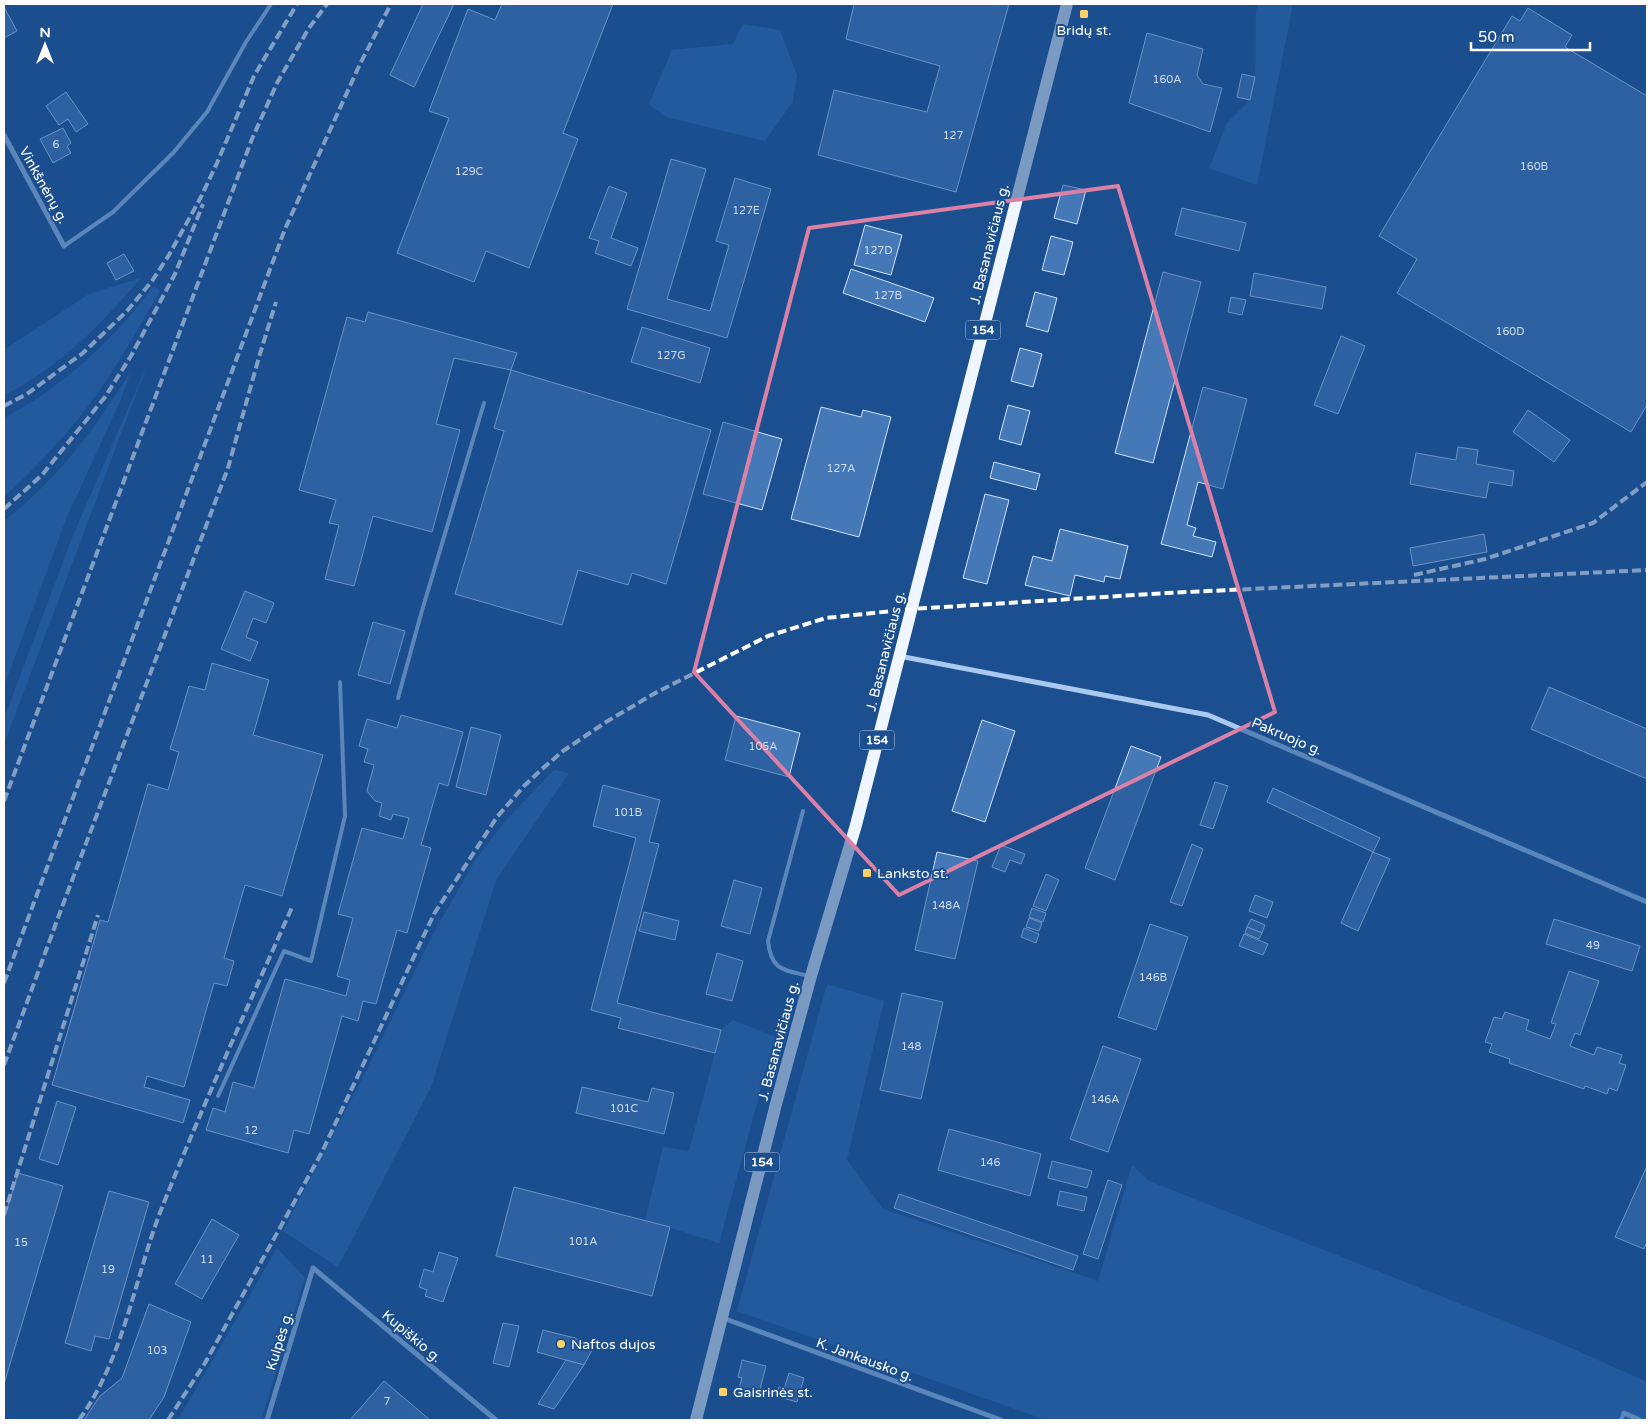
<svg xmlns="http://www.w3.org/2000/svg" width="1651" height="1424" font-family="'Varela Round',sans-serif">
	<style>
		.green { fill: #2e69ad }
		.building { fill: #4478b7; stroke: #cfe3fa }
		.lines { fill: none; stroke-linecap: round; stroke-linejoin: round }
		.service { stroke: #a9c9ee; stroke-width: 4 }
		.minor { stroke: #a9c9ee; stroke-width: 5 }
		.primary { stroke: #f0f6ff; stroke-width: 12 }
		.rail { stroke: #fff; stroke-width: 4; stroke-dasharray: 9 4; stroke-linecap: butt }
		.marked { fill: none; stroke: #dd80a5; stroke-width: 4; stroke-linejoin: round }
		.poi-dot { fill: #ffd166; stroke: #1b4f8f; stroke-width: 2 }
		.labels { text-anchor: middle; stroke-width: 4; stroke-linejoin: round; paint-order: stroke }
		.number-label { font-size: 11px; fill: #d0dded }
		.shield { fill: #1b4f8f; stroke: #bbcadd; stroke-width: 1 }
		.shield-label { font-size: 12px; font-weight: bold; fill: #fff }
		.poi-label { font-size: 14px; fill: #fff; stroke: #1b4f8f; text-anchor: start }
		.street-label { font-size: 14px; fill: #fff; stroke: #1b4f8f }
	</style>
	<rect width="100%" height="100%" fill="#1b4f8f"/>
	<g class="green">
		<path d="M1258,4h35l-36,181 -48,-17 18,-45 23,-23 5,-23 1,-66z"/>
		<path d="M743,24l37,6 17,45 -4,26 -28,40 -99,-24 -17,-13 23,-54 61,-6z"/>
		<path d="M141,278c-39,45 -83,91 -137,117v-45l85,-56z"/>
		<path d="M154,286l6,5c-22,37 -43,76 -69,111 -25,34 -56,66 -87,95v-79c43,-22 85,-57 118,-93 11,-12 21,-26 32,-39z"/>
		<path d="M147,365l-143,379v-25l70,-186z"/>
		<path d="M130,373l-9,26 -54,118 -63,169v-165c52,-40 91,-92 126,-148z"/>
		<path d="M554,770l15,3 -73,107 -65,207 -93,180 -55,-36 82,-158 68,-139 43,-75 30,-39z"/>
		<path d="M827,984l57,17 -37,159 36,49 215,72 34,-116 17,16 413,163 85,38v38h-601l-309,-109z"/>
		<path d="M733,1020l42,17 -56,206 -74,-23 18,-73 26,4 32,-121z"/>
		<path d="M277,1248l28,30 -44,142h-83z"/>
	</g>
	<g class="building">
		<path d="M423,4h31l-40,83 -24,-12z"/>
		<path d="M502,4h111l-50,129 15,6 -49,129 -43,-17 -12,31 -77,-29 52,-135 -20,-7 39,-102 27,11z"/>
		<path d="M854,4h155l-53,188 -138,-37 16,-65 93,22 13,-46 -94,-27z"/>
		<path d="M4,7l13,24 -13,7z"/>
		<path d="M1528,8l44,27 -7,12 82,49v309l-16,27 -234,-139 20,-34 -38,-23 133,-220 8,5z"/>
		<path d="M1147,33l56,16 -6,26 6,9 19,4 -12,44 -81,-29z"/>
		<path d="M1242,74l13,3 -5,23 -13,-3z"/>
		<path d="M66,92l22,32 -12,8 -8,-13 -9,6 -13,-19z"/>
		<path d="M63,128l8,15 -4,3 4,7 -18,10 -13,-24z"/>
		<path d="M671,159l35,10 -39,130 43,12 19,-66 -13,-4 19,-63 36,11 -44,149 -100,-29z"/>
		<path d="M1063,185l23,5 -9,34 -23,-6z"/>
		<path d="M609,186l18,7 -16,45 27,10 -7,18 -36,-13 4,-12 -10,-3z"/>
		<path d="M1182,208l64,15 -7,28 -64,-16z"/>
		<path d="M865,225l37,10 -11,40 -37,-10z"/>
		<path d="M1051,236l22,6 -9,33 -22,-5z"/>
		<path d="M124,254l10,17 -18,9 -9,-17z"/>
		<path d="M851,269l83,29 -9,24 -82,-29z"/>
		<path d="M1163,272l38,10 -48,181 -38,-10z"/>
		<path d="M1254,273l72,14 -4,22 -72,-13z"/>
		<path d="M1035,292l22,6 -9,34 -22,-6z"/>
		<path d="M1231,297l15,3 -4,15 -14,-3z"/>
		<path d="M368,312l149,41 -6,17 -57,-12 -18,66 24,6 -28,102 -59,-16 -19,70 -29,-7 14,-54 -10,-2 7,-23 -37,-10 48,-173 18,5z"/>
		<path d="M642,327l68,21 -10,35 -69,-21z"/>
		<path d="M1341,336l24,10 -27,68 -24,-9z"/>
		<path d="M1020,348l22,6 -9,33 -22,-6z"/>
		<path d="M511,370l200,60 -45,154 -34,-11 -4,12 -50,-15 -16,55 -107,-31 49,-163 -10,-3z"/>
		<path d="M1203,387l44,12 -24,90 -25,-7 -11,43 9,3 -3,8 23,6 -4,15 -51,-13z"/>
		<path d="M1008,405l22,6 -9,34 -22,-6z"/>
		<path d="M821,407l40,10 2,-7 28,7 -32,120 -68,-18z"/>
		<path d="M1528,410l42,30 -16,22 -41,-30z"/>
		<path d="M723,422l59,17 -20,71 -59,-16z"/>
		<path d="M1458,447l20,3 -2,14 38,7 -2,15 -23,-4 -3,16 -76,-14 6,-31 40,7z"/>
		<path d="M994,462l46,12 -4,16 -46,-12z"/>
		<path d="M985,494l24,6 -22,84 -24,-6z"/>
		<path d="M1060,529l68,17 -8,33 -15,-3 -1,6 -29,-7 -5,21 -45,-11 8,-29 19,5z"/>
		<path d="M1484,534l3,18 -74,14 -3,-18z"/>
		<path d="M245,591l29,12 -8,20 -13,-5 -7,19 12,5 -8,19 -29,-12z"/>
		<path d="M373,622l32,9 -15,53 -32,-9z"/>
		<path d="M212,663l57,17 -16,55 70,20 -41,141 -37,-11 -21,73 10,3 -7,25 -13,-3 -30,104 -37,-11 -3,11 46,13 -7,23 -131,-38 48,-165 8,2 40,-138 20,6 11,-38 -9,-3 19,-63 16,4z"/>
		<path d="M1549,687l98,42v50l-116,-50z"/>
		<path d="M401,715l62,17 -15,54 -9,-3 -18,62 10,3 -24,85 -10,-3 -21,74 -13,-3 -5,20 -16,-5 -33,118 -15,-4 -6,23 -82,-23 7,-22 12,4 8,-30 21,6 31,-109 61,17 4,-16 -13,-4 16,-58 -15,-4 24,-86 41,11 6,-21 -16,-4 -2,6 -12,-4 3,-13 -7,-2 -8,-10 7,-26 -10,-3 4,-13 -9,-3 8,-27 30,9z"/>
		<path d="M736,716l64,17 -11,44 -64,-17z"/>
		<path d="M982,720l33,11 -30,91 -33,-11z"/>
		<path d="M471,727l30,8 -15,60 -30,-8z"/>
		<path d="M1131,746l30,11 -46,123 -30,-12z"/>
		<path d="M1215,782l13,4 -15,43 -13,-4z"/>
		<path d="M603,785l57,15 -11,42 10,2 -42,159 104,27 -6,23 -97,-25 3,-10 -30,-8 45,-172 -43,-12z"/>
		<path d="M1273,788l107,50 -7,14 -106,-50z"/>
		<path d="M1192,844l11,5 -21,57 -12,-4z"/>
		<path d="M1001,845l24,9 -4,10 -11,-4 -5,12 -13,-5z"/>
		<path d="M937,852l41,9 -23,98 -40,-9z"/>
		<path d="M1373,852l17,7 -32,72 -17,-8z"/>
		<path d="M1046,874l13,6 -13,31 -13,-5z"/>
		<path d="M734,880l28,8 -12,46 -29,-8z"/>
		<path d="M1255,895l18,7 -6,16 -18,-7z"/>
		<path d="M1032,908l14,5 -3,9 -14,-5z"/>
		<path d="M644,912l35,9 -4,19 -36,-9z"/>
		<path d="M1029,918l13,5 -3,8 -13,-4z"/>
		<path d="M1251,919l14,6 -3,8 -15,-6z"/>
		<path d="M1554,919l86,27 -8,25 -86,-27z"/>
		<path d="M1150,924l38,13 -32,93 -38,-13z"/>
		<path d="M1247,927l15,6 -3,6 -14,-6z"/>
		<path d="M1024,928l15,6 -3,9 -15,-6z"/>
		<path d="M1244,934l24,10 -5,11 -24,-9z"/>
		<path d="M717,953l26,8 -11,40 -26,-7z"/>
		<path d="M1569,971l30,10 -19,54 -5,-2 -5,13 24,9 3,-8 25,8 -3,8 7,2 -9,26 -8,-3 -2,6 -22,-8 -1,3 -75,-26 1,-4 -21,-7 3,-8 -7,-2 9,-25 8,2 3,-7 24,8 -3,10 24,9 6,-15 -5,-1z"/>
		<path d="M902,993l41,9 -22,97 -41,-9z"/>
		<path d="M1103,1046l38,13 -33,93 -38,-13z"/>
		<path d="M582,1087l66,15 4,-14 22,5 -10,41 -88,-21z"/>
		<path d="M57,1101l19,6 -18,58 -19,-6z"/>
		<path d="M949,1129l92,25 -11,42 -92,-26z"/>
		<path d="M1052,1161l40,10 -5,17 -39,-10z"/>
		<path d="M1647,1166v76l-3,7 -29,-12z"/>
		<path d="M18,1173l45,13 -59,198v-165z"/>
		<path d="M1108,1180l14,5 -24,74 -15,-5z"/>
		<path d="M514,1187l156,40 -18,69 -156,-40z"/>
		<path d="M109,1191l40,11 -40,137 -14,-3 -4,15 -26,-8z"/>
		<path d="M1060,1191l27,6 -3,14 -27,-6z"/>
		<path d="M899,1194l179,62 -5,14 -179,-62z"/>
		<path d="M212,1219l27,16 -37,64 -27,-15z"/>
		<path d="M439,1252l19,6 -15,44 -18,-6 2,-6 -8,-3 5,-18 9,3z"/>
		<path d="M149,1304l42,18 -27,75 -15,23h-65l16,-24 22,-18z"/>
		<path d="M503,1323l16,3 -10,41 -16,-4z"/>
		<path d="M543,1330l32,8 17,12 -8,15 -47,-13z"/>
		<path d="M566,1360l18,5 -30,44 -16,-5z"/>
		<path d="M742,1360l24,6 -7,27 -20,-5 3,-10 -4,-1z"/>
		<path d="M789,1373l15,5 -7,24 -21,-6 3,-9 5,2z"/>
		<path d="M384,1381l46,39h-80z"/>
	</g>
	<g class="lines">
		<g class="service">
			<path d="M64,246l49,-34 60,-59 34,-41 39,-70 25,-38"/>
			<path d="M398,698l23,-84 63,-211"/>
			<path d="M803,811l-35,130c3,30 16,29 41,35"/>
			<path d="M218,1096l66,-145 27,10 34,-145 -5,-134"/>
			<path d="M1621,1420l3,-7"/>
		</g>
		<g class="minor">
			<path d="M4,135l60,111"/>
			<path d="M899,656l309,59 439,187"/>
			<path d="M723,1318l278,102"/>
			<path d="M1624,1413l16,7"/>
			<path d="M267,1420l46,-152 183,152"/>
		</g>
		<path class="primary" d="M696,1420l80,-316 35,-128 45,-151 211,-821"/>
		<g class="rail">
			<path d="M4,406l23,-12 56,-41 44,-42 25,-30 17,-26 32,-58 16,-34 37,-87 43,-72"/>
			<path d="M4,509l38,-34 63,-78 26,-41 44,-82 28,-70"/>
			<path d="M1414,575l71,-16 108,-36 54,-41"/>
			<path d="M4,801l248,-662 25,-56 32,-55 18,-24"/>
			<path d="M4,983l281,-754 75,-165 31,-60"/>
			<path d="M4,1065l58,-158 166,-439 31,-111 17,-55"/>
			<path d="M4,1215l94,-300"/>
			<path d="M79,1420c45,-62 55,-140 82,-210 41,-103 87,-204 132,-305"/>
			<path d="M168,1420l37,-57 117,-211 112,-238 63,-97 27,-31 18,-17 21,-18 43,-29 51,-30 111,-56 58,-18 85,-9 256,-16 480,-23"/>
		</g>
	</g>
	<path d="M0 0H1651V1424H0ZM1118,186l157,526 -376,183 -205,-223 115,-444z" fill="#1b4f8f" fill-opacity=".55" fill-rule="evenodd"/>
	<path class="marked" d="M1118,186l157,526 -376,183 -205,-223 115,-444z"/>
	<g class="poi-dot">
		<rect x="1079" y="9" width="10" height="10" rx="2.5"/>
		<rect x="862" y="868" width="10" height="10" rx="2.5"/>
		<circle cx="561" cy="1344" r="5"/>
		<rect x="718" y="1387" width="10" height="10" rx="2.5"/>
	</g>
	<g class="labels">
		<g class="number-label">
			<text x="1167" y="83">160A</text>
			<text x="953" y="139">127</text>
			<text x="56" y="148">6</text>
			<text x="1534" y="170">160B</text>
			<text x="469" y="175">129C</text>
			<text x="746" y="214">127E</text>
			<text x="878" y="254">127D</text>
			<text x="888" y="299">127B</text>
			<text x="1510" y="335">160D</text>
			<text x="671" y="359">127G</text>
			<text x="841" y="472">127A</text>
			<text x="763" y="750">105A</text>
			<text x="628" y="816">101B</text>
			<text x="946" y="909">148A</text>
			<text x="1593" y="949">49</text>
			<text x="1153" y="981">146B</text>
			<text x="911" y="1050">148</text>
			<text x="1105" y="1103">146A</text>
			<text x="624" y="1112">101C</text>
			<text x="251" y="1134">12</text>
			<text x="990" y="1166">146</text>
			<text x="583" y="1245">101A</text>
			<text x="21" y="1246">15</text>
			<text x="207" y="1263">11</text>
			<text x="108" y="1273">19</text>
			<text x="157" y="1354">103</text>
			<text x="387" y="1405">7</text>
		</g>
		<g class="shield">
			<rect x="965.5" y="320.5" width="35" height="19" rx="4"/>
			<rect x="859.5" y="730.5" width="35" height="19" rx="4"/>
			<rect x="744.5" y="1152.5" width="35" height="19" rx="4"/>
		</g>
		<g class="shield-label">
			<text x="983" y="334">154</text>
			<text x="877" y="744">154</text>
			<text x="762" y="1166">154</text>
		</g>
		<g class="poi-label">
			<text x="1084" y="35" text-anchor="middle">Bridų st.</text>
			<text x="877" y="878">Lanksto st.</text>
			<text x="571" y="1349">Naftos dujos</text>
			<text x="733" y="1397">Gaisrinės st.</text>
		</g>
		<g class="street-label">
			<text transform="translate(44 185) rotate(61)" y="5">Vinkšnėnų g.</text>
			<text transform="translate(989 244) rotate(-76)" y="5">J. Basanavičiaus g.</text>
			<text transform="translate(885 651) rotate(-76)" y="5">J. Basanavičiaus g.</text>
			<text transform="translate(1287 736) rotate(23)" y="5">Pakruojo g.</text>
			<text transform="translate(778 1041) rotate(-75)" y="5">J. Basanavičiaus g.</text>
			<text transform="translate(412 1336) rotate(40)" y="5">Kupiškio g.</text>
			<text transform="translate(279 1341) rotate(-73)" y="5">Kulpės g.</text>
			<text transform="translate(865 1359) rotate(20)" y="5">K. Jankausko g.</text>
		</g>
	</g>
	<rect width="1651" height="1424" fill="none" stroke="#ffffff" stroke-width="10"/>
	<g transform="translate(45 45)" stroke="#1b4f8f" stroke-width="4" paint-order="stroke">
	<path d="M0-4L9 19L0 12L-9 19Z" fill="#ffffff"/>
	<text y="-8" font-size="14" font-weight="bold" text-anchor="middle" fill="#ffffff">N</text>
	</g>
	<path d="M1471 42v8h119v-8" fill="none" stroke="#ffffff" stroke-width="2.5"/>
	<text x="1478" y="42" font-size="15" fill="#ffffff" stroke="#1b4f8f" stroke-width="4" paint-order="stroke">50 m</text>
</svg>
